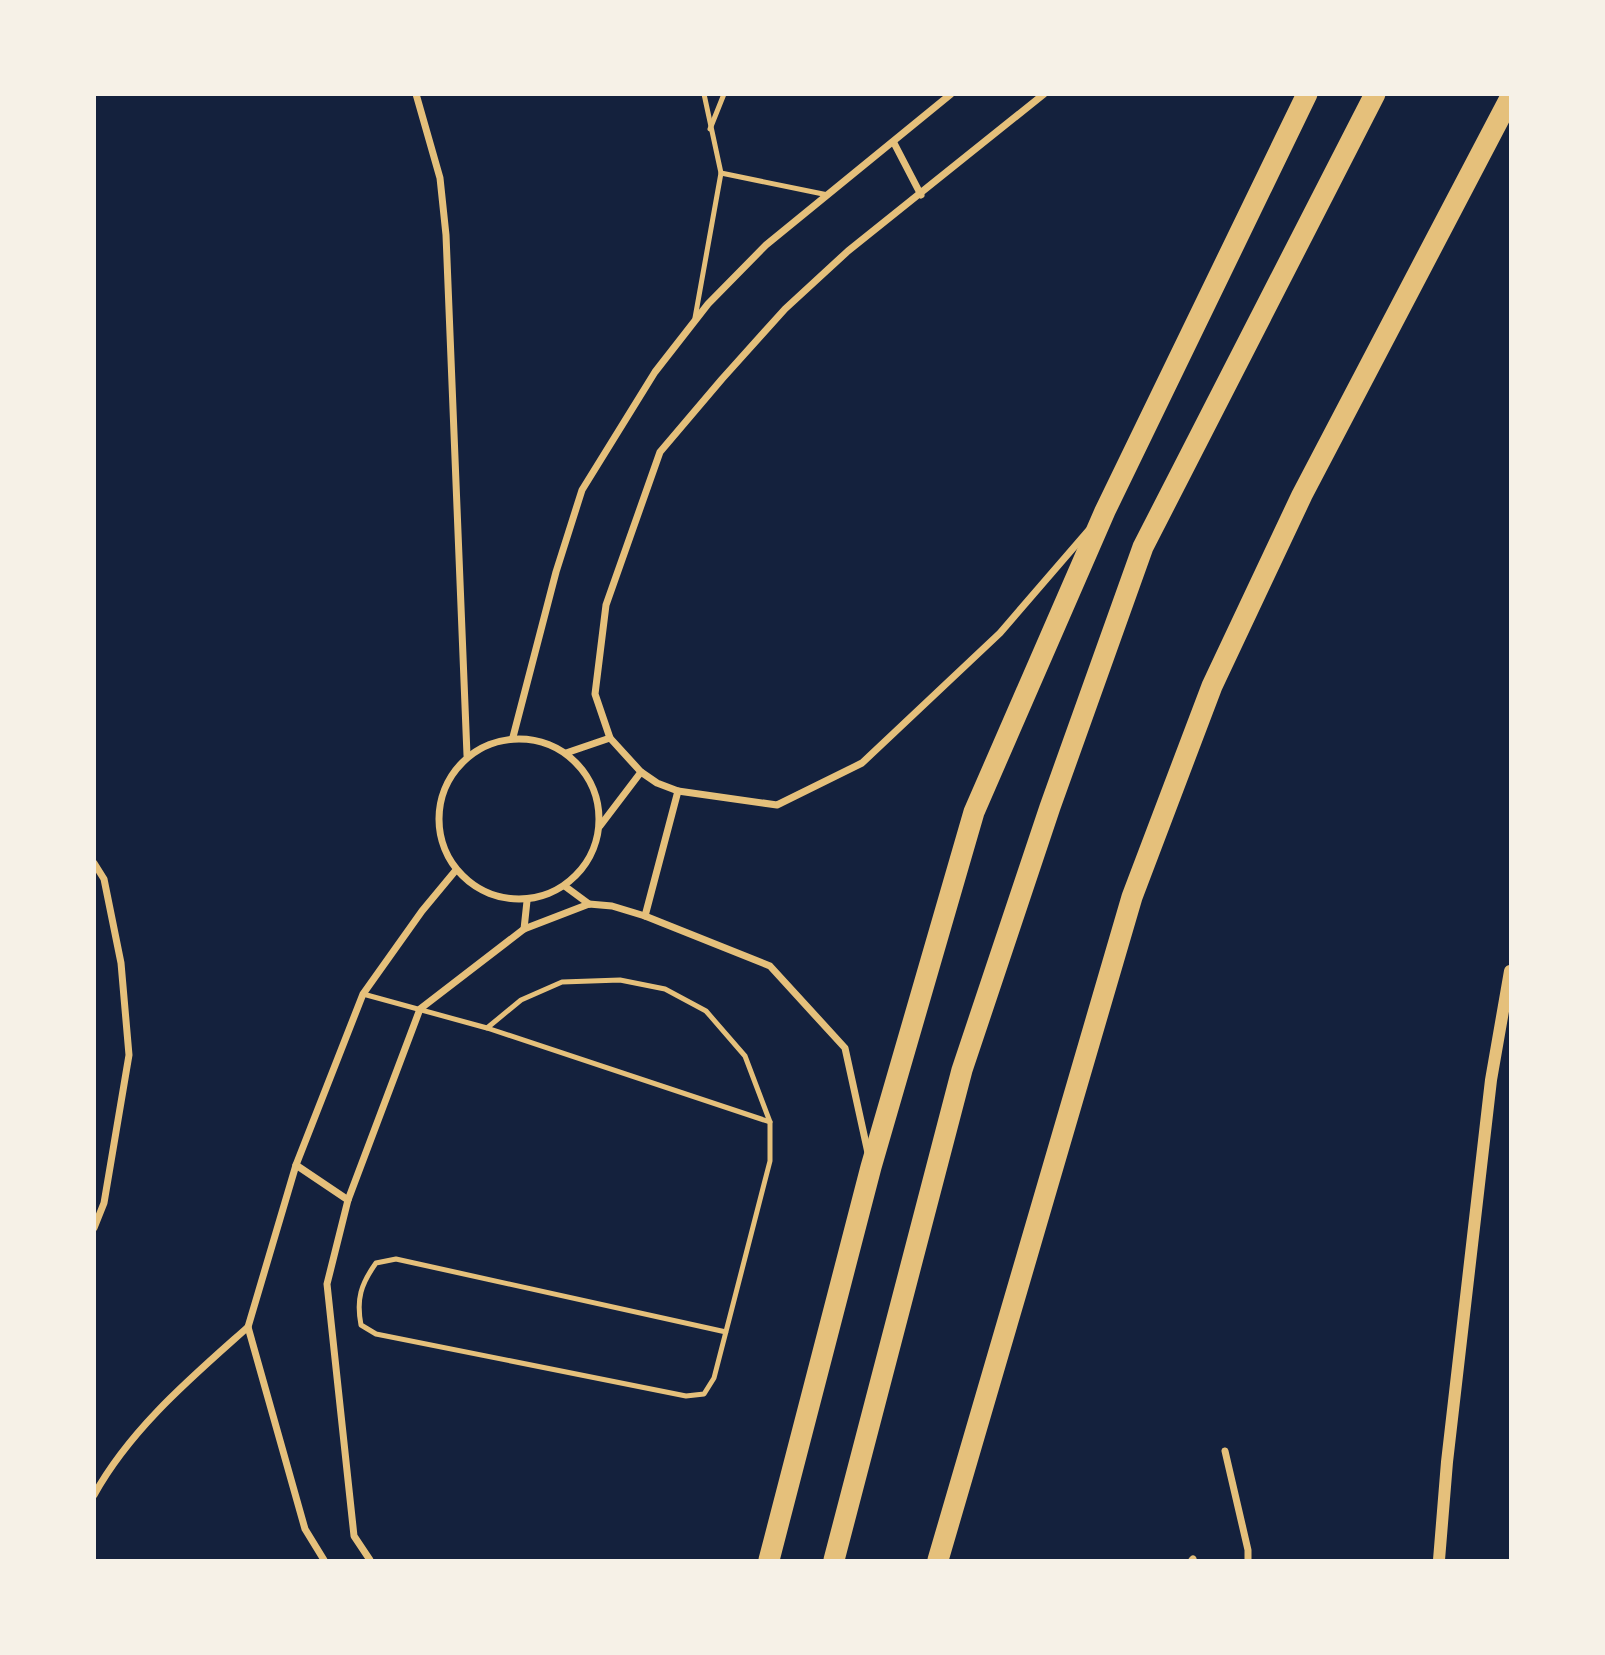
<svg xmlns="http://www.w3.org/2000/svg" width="1605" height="1655" font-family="Lora,serif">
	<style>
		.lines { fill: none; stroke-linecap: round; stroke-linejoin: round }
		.service { stroke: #e5c07b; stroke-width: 5 }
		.minor { stroke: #e5c07b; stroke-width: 7 }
		.tertiary { stroke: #e5c07b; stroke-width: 12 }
		.motorway { stroke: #e5c07b; stroke-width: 21 }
	</style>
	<rect width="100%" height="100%" fill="#14213d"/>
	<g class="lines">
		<g class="service">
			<path d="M710,129l14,-35"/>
			<path d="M721,173l107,22"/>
			<path d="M695,318l26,-145 -17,-79"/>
			<path d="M363,994l124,34 34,-28 41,-18 58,-2 45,9 41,22 39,45 25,66v39l-56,217 -10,16 -18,2 -310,-62 -15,-9c-5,-26 0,-41 15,-62l20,-4 330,73"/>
			<path d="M487,1028l283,94"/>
		</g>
		<g class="minor">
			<path d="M416,94l24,84 6,57 21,520"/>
			<path d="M1044,94l-196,157 -63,58 -63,70 -62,73 -54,153 -11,89 15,44 31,34 16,11 21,8 99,14 85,-42 138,-130 88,-102"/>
			<path d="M894,143l27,52"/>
			<path d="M513,737l43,-165 26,-82 73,-118 53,-68 58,-59 185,-151"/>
			<circle cx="519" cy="819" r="80"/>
			<path d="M566,753l44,-15"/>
			<path d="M600,826l41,-54"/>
			<path d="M94,863l10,16 17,84 8,92 -25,148 -10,25"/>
			<path d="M566,887l23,17"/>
			<path d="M645,916l33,-125"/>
			<path d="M524,929l3,-28"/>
			<path d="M296,1165l52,35"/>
			<path d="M1225,1451l23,99v10"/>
			<path d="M94,1495c37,-67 98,-118 154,-168"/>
			<path d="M324,1560l-19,-31 -57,-202 48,-162 67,-171 59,-83 34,-41"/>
			<path d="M370,1560l-16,-24 -27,-252 21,-84 72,-191 104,-80 65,-25 23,2 33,10 125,50 75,82 23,105"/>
			<path d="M1192,1560l1,-1"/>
		</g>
		<path class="tertiary" d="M1439,1560l8,-98 44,-382 19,-109"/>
		<g class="motorway">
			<path d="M769,1560l102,-393 103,-355 131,-301 202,-417"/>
			<path d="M834,1560l128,-490 88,-263 93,-260 232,-453"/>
			<path d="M938,1560l194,-663 80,-211 90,-191 208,-397"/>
		</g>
	</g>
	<rect width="1605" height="1655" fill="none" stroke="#f6f1e7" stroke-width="192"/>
</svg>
